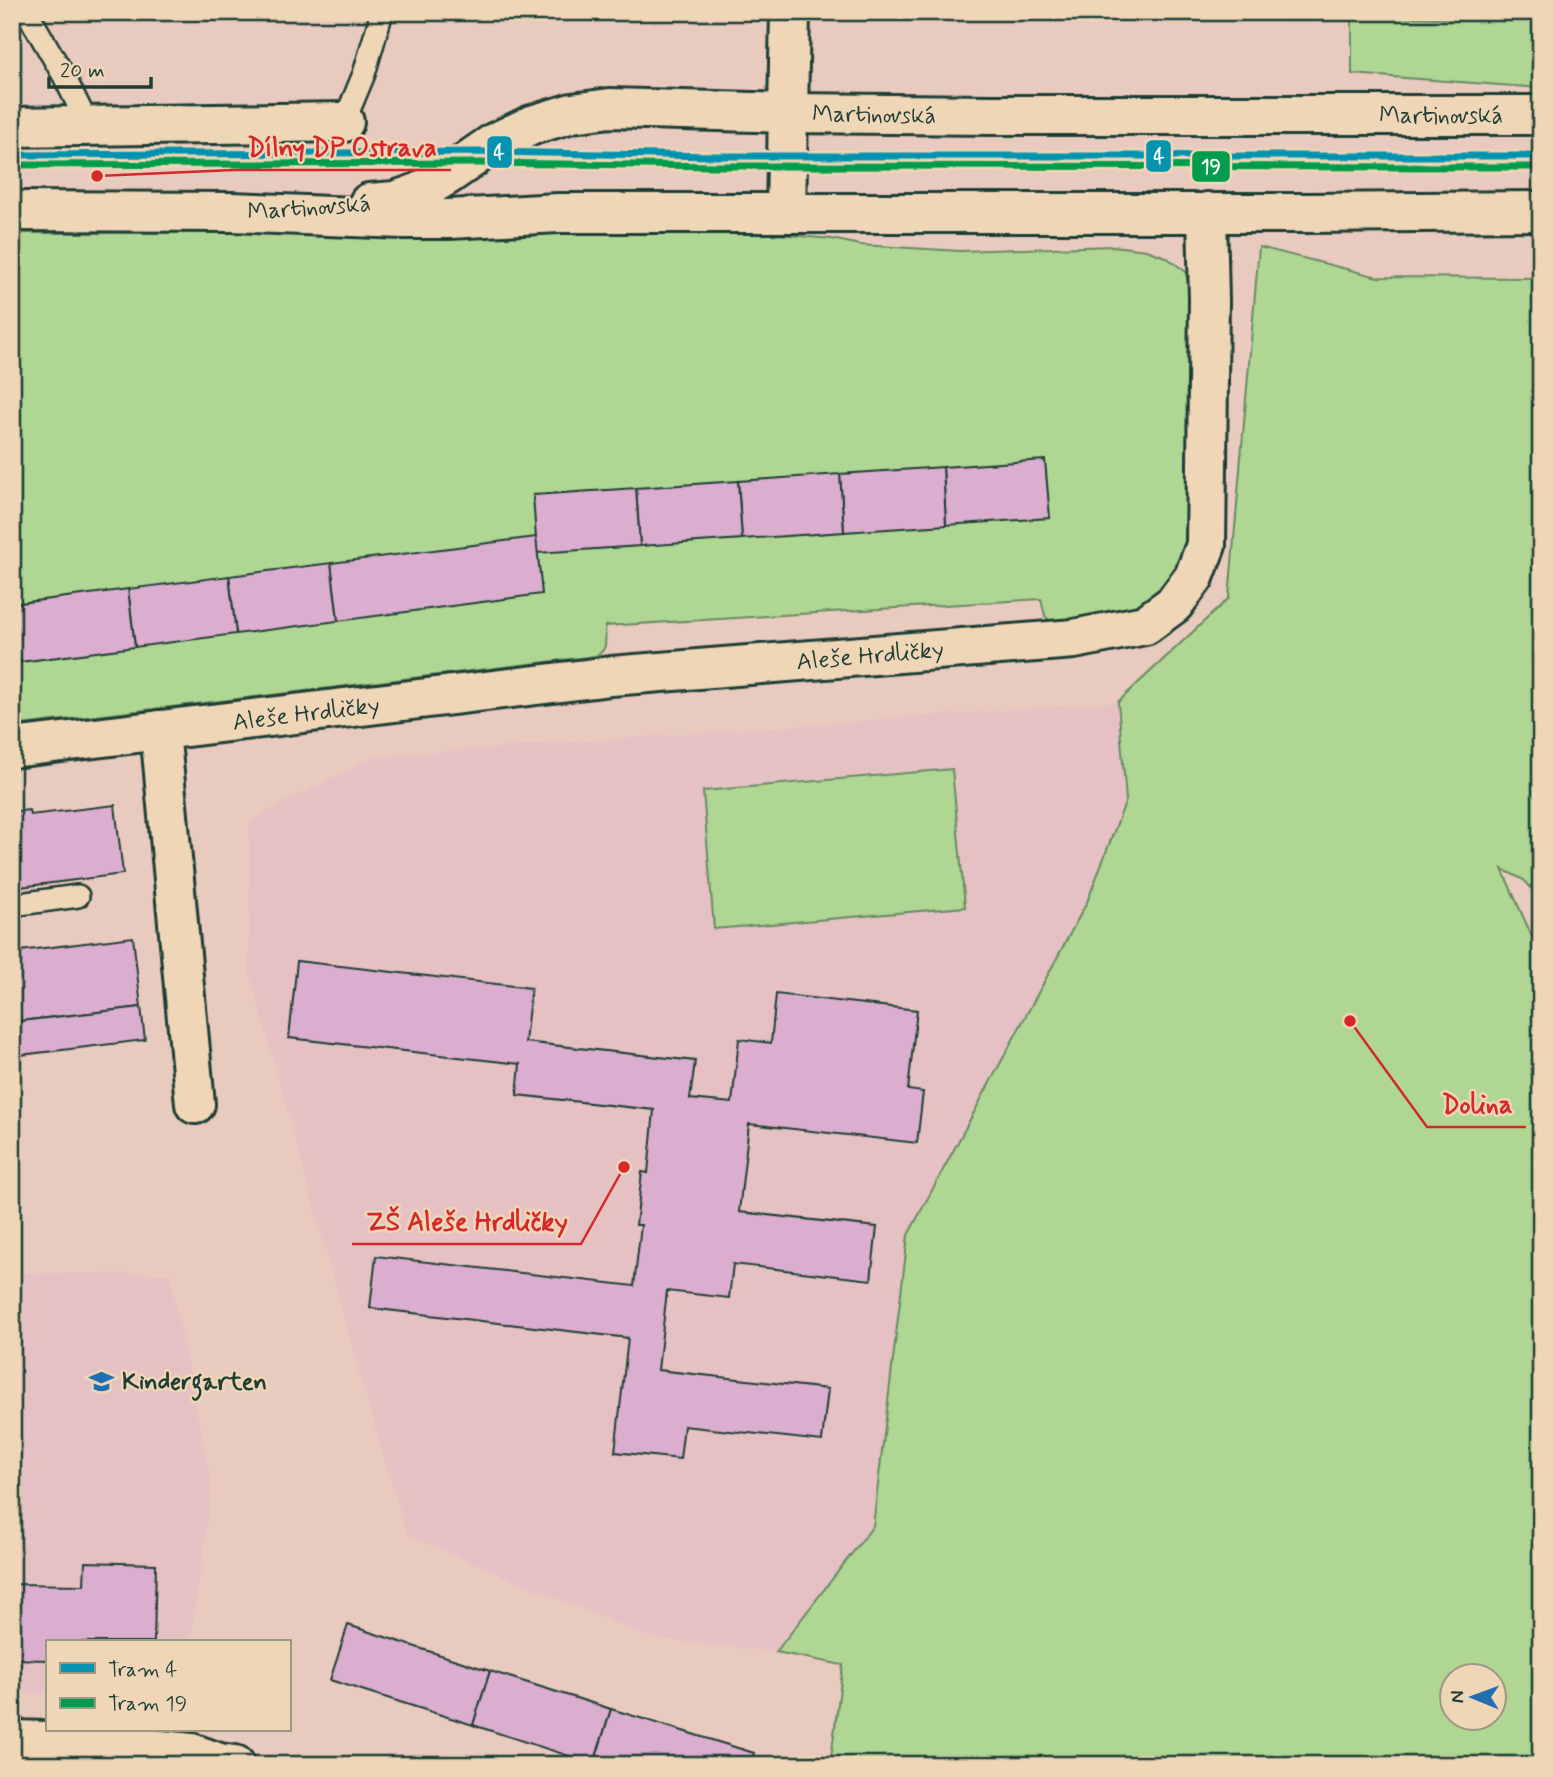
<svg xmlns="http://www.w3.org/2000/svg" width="1553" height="1777" font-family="Mynerve,sans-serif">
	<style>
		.built { fill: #e5c1c3 }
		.green { fill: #afd693; stroke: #678a64; stroke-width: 2; fill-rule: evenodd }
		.building { fill: #dbadce; stroke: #1f3d34; stroke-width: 2 }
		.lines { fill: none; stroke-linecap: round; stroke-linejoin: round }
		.lane-casing { stroke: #1f3d34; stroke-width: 26 }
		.street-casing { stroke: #1f3d34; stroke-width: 44 }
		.secondary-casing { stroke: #1f3d34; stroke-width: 44 }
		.lane { stroke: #efd6b7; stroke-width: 21 }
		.street { stroke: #efd6b7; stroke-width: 38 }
		.secondary { stroke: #efd6b7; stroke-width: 38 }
		.tram-1-casing { stroke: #efd6b7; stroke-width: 12 }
		.tram-2-casing { stroke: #efd6b7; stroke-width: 12 }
		.tram-1 { stroke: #0693af; stroke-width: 7 }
		.tram-2 { stroke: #039c4e; stroke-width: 7 }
		.labels { text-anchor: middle; stroke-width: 5; stroke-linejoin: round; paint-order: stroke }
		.street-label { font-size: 24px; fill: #1f3d34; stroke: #efd6b7 }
		.poi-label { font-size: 24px; font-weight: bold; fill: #1f3d34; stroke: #efd6b7; text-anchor: start }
		.leader { fill: none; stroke: #d62828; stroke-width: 2.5 }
		.callout-dot { fill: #d62828; stroke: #efd6b7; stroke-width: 2.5 }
		.callout-label { font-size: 26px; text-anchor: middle; font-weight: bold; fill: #d62828; stroke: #efd6b7; stroke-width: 5; stroke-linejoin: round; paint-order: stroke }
		.line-badge { stroke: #efd6b7; stroke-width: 2.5 }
		.badge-label { font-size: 19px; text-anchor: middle; font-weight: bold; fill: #fff }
	</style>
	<rect width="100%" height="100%" fill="#e9cabe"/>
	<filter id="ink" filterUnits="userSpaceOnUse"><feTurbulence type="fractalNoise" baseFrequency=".0143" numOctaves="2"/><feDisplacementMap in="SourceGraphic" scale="14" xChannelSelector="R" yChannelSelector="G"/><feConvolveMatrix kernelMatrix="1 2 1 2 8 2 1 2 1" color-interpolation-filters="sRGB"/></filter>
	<g filter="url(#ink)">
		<g class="built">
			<path d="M1118,702l8,98 -39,102 -179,333 -35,291 -97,126 -125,-14 -244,-103 -43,-145 -115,-419v-150l123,-64z"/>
			<path d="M12,1273l158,1 42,213 -22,155h-143v52l-35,-2z"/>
		</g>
		<g class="green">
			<path d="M1523,12h18v76l-189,-14v-58l170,4z"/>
			<path d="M716,231l72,4 44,4 28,6 100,6 153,-5 33,4 20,7 19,14 6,23 -1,241 -6,27 -24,30 -29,16 -26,10 -53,5 -7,-7 -4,-17 -436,27c0,12 4,25 -10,30l-583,70v-493z"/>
			<path d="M1259,247l119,30 163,1v621l-17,-19 -22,-11 39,88v808h-711l13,-100 -67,-13 97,-126 35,-291 179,-333 39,-102 -8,-98 111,-104zM1452,1676h42v42h-42z"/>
			<path d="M952,769l13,138 -251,22 -11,-138z"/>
		</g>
		<g class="building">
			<path d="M1045,460l5,58 -104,7 -3,-58z"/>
			<path d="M943,467l3,58 -102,7 -4,-58z"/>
			<path d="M840,474l4,58 -102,7 -4,-58z"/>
			<path d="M738,481l4,58 -102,7 -4,-58z"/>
			<path d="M636,488l4,58 -103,7 -4,-58z"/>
			<path d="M536,537l6,57 -204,27 -7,-58z"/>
			<path d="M331,563l7,58 -102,13 -7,-58z"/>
			<path d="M229,576l7,58 -101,13 -7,-58z"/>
			<path d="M128,589l7,58 -123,16v-59z"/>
			<path d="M115,805l8,69 -111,14v-76l17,-2 1,5z"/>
			<path d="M133,937l8,70 -129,15v-70z"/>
			<path d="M297,961l234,27 -6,54 170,19 -5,38 42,4 7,-64 32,4 5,-49 141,16 -9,80 15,2 -6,51 -168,-19 -10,88 138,15 -6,53 -138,-16 -4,34 -62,-7 -9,79 170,19 -6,52 -138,-15 -4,33 -65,-7 13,-114 -258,-30 6,-52 258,30 7,-61h-5l6,-53 6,1 6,-63 -137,-15 3,-31 -231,-26z"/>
			<path d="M141,1007l4,33 -133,16v-34z"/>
			<path d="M85,1562l71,2 -2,78h-107v18l-35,-1v-75l72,1z"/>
			<path d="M348,1625l142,46 -17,54 -143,-45z"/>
			<path d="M490,1671l121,38 -17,55 -121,-39z"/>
			<path d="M611,1709l143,44 -4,12 -156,-1z"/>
		</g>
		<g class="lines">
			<defs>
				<g id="lane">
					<path d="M27,12l37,64 24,49"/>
					<path d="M344,122l20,-48 18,-62"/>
					<path d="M12,905l66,-9"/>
				</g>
				<g id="street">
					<path d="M12,127l332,-5"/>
					<path d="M786,213l4,-201"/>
					<path d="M160,730l35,374"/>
					<path d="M12,748l599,-72 463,-37 71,-14 29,-21 20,-27 12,-32 3,-244 -2,-89"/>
					<path d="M12,1740l71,2 108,11 28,10 16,2"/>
				</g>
				<g id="secondary">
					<path d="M369,203l26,-2 23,-8 31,-19 45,-31 38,-18 40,-12 38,-5 178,5 204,2h549"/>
					<path d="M12,211l219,1 172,7h46l109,-6h748l235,-2"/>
				</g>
			</defs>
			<use href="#lane" class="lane-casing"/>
			<use href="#street" class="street-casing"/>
			<use href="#secondary" class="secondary-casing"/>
			<use href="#lane" class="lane"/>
			<use href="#street" class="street"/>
			<use href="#secondary" class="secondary"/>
			<defs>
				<path id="tram-1" d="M12,155l470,-3 235,4h824"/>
				<path id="tram-2" d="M12,165l470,-2 235,3 824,1"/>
			</defs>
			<use href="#tram-1" class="tram-1-casing"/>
			<use href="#tram-2" class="tram-2-casing"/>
			<use href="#tram-1" class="tram-1"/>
			<use href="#tram-2" class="tram-2"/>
		</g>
	</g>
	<defs>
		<symbol id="school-bare" viewBox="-9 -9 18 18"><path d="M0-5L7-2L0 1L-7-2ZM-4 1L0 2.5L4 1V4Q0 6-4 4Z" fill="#1f6fb2" stroke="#efd6b7" stroke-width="2.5" paint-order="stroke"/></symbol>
	</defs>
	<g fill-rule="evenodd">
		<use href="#school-bare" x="84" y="1364" width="35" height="35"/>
	</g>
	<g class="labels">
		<g class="street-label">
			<text transform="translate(874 114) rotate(1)" y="8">Martinovská</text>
			<text x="1441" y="123">Martinovská</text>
			<text transform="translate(309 207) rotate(-4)" y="8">Martinovská</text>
			<text transform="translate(870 655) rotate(-5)" y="8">Aleše Hrdličky</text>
			<text transform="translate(306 713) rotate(-7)" y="8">Aleše Hrdličky</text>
		</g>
		<g class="poi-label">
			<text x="122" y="1389">Kindergarten</text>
		</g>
	</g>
	<path class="leader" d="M97 176L233 170H451M1350 1021L1427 1127H1526M624 1167L581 1244H352"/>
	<g class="callout-dot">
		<circle cx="97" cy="176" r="7"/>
		<circle cx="1350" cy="1021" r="7"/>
		<circle cx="624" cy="1167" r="7"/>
	</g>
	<g class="callout-label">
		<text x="342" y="156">Dílny DP Ostrava</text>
		<text x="1477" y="1113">Dolina</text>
		<text x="467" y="1230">ZŠ Aleše Hrdličky</text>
	</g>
	<g class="line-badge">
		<rect x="486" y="135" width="27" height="34" rx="7" fill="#0693af"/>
		<rect x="1145" y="139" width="27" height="34" rx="7" fill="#0693af"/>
		<rect x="1191" y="150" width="40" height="33" rx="7" fill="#039c4e"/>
	</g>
	<g class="badge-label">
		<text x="499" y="159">4</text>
		<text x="1159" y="163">4</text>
		<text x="1211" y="173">19</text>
	</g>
	<rect width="1553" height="1777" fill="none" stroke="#efd6b7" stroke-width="42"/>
	<rect x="21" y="21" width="1511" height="1735" fill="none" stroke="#1f3d34" stroke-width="2.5" filter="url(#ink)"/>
	<rect x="46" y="1640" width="245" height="91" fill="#efd6b7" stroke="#9c9983" stroke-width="2"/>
	<rect x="60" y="1663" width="35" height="10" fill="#0693af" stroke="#9c9983" stroke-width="2"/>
	<text x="108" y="1676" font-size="21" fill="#1f3d34">Tram 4</text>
	<rect x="60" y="1698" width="35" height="10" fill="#039c4e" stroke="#9c9983" stroke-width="2"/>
	<text x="108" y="1710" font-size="21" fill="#1f3d34">Tram 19</text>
	<g transform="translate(1473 1697) rotate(271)"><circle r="33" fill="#efd6b7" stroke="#9c9983" stroke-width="2"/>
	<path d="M0-5L12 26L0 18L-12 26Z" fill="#1f6fb2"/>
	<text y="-10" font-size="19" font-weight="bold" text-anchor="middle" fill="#1f3d34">N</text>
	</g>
	<path d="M49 77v10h102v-10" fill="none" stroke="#1f3d34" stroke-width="3.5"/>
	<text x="60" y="77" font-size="21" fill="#1f3d34" stroke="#efd6b7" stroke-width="5" paint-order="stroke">20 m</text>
</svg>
